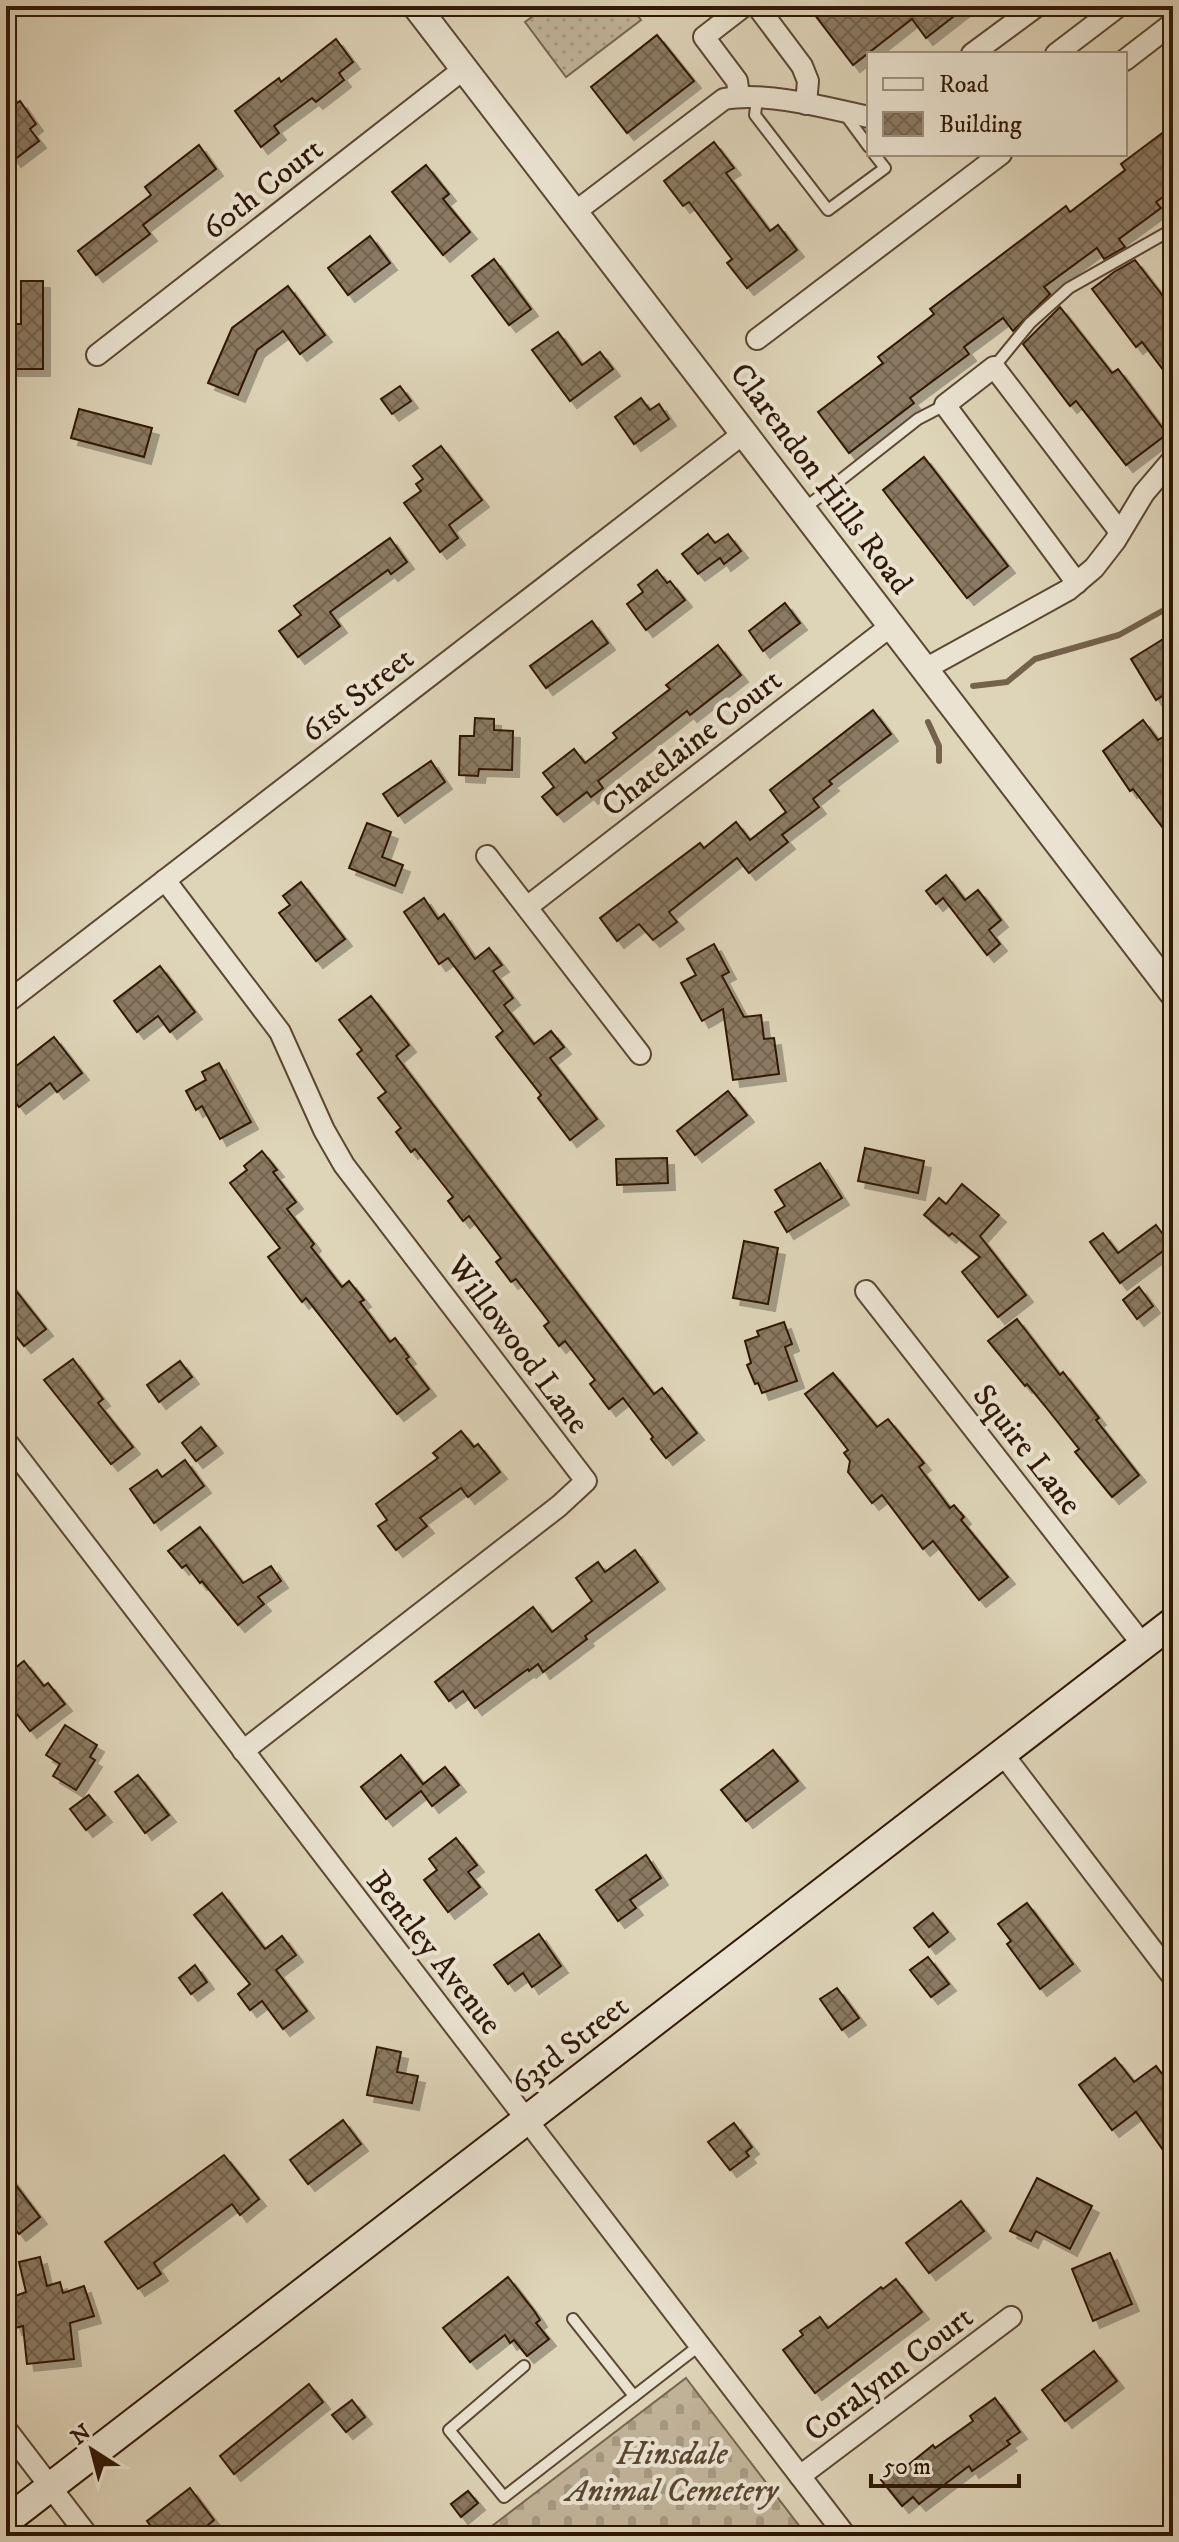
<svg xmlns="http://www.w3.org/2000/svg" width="1179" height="2542" font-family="'IM FELL DW Pica',serif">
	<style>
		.grass { fill: url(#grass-dots); stroke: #796650; stroke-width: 2 }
		.cemetery { fill: url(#cemetery-stones); stroke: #796650; stroke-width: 2 }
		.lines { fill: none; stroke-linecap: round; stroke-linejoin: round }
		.stream { stroke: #75624c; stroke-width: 6 }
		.building { fill: url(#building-cross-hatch); stroke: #311806; stroke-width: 2; filter: url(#shadow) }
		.service-casing { stroke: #5c4732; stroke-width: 14 }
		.minor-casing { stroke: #5c4732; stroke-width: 24 }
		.tertiary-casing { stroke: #5c4732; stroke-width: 30 }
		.secondary-casing { stroke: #311806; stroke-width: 32 }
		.service { stroke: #eae3d1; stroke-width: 10 }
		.minor { stroke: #eae3d1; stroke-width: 20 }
		.tertiary { stroke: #eae3d1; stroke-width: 26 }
		.secondary { stroke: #eae3d1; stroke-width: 28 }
		.labels { text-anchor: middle; stroke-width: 8; stroke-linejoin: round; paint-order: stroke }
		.street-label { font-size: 32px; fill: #311806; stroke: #eae3d1 }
		.park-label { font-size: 32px; font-style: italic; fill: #5c4732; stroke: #eae3d1 }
	</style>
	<defs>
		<pattern id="grass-dots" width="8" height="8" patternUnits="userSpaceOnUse" patternTransform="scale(2)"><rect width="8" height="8" fill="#c1b49a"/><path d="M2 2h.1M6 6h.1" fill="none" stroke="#a69a83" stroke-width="1.8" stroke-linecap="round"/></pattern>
		<pattern id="cemetery-stones" width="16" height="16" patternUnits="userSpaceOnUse" patternTransform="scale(2)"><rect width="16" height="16" fill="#c1b49a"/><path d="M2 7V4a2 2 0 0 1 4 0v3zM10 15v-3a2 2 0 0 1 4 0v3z" fill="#a69a83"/></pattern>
		<pattern id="building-cross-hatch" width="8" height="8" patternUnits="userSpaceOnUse" patternTransform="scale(2)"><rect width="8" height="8" fill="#8b7a63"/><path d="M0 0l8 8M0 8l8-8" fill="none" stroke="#726350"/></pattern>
		<filter id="shadow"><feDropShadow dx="7" dy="7" stdDeviation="0" flood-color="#0004"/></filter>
	</defs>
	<rect width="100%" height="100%" fill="#ded4b8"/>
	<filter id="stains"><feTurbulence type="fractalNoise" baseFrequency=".0025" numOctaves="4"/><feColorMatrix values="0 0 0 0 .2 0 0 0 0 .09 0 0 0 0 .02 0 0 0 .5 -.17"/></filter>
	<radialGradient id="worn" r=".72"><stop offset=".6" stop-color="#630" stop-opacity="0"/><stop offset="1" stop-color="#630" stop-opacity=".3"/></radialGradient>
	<path class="grass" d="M547,6h22l8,10 14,-10h39l11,14 -75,57 -41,-55z"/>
	<path class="cemetery" d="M686,2378l121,158h-328z"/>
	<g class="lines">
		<g class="stream">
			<path d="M973,686l34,-4 28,-23 84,-24 54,-30"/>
			<path d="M928,722l11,24v15"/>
		</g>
	</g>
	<g class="building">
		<path d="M808,6h159l-41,32 -14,-19 -59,46z"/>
		<path d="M657,35l37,46 -67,52 -36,-46z"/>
		<path d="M336,39l17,23 -14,11 5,7 -28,22 -4,-4 -38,28 5,7 -18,14 -26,-36 44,-33 2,4z"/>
		<path d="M6,89l11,14 3,-2 16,23 -6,5 9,12 -25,19 -8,-11z"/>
		<path d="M1173,125v65l-17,12 5,6 -42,31 6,8 -21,12 -7,-11 -53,39 6,7 -37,37 -10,-13 -39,29 5,7 -59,44 4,5 -65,50 -31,-41 65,-49 -5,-6 56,-43 -4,-5 136,-103 4,6 55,-42 -4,-6z"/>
		<path d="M714,142l20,26 -8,5 44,58 8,-6 19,25 -50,38 -20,-25 5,-4 -43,-57 -6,4 -19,-25z"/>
		<path d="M199,145l17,24 -73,56 7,9 -54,41 -18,-24 73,-56 -6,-8z"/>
		<path d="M426,165l23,29 -6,5 27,33 -27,23 -51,-63z"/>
		<path d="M370,236l20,27 -42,32 -20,-27z"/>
		<path d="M494,259l37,50 -22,16 -37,-49z"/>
		<path d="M1135,260l38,49v74l-31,-41 -6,5 -44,-58 22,-17z"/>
		<path d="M21,281h22v88h-36v-45h14z"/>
		<path d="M288,286l37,49 -25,19 -17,-23 -26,19 -19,45 -30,-12 24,-55z"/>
		<path d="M1060,307l52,66 6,-4 49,65 -41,31 -50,-64 -6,5 -47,-62z"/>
		<path d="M558,332l24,33 18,-13 13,17 -43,32 -38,-51z"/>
		<path d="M400,386l11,15 -19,13 -11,-15z"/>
		<path d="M641,398l9,12 9,-6 10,15 -35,25 -19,-27z"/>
		<path d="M79,409l73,19 -8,29 -73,-19z"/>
		<path d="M441,446l41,54 -33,25 9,13 -18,14 -36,-49 17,-12 -5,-7 7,-5 -10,-13z"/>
		<path d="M924,457l84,109 -41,32 -84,-108z"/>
		<path d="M708,534l7,9 13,-9 13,17 -17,13 -4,-6 -22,16 -16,-20z"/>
		<path d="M390,538l17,24 -16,12 -3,-4 -58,42 10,14 -42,31 -19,-26 22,-16 -7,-9z"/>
		<path d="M657,570l10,13 3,-2 15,19 -39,30 -19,-26 16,-12 -5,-7z"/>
		<path d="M785,603l15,20 -37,28 -14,-20z"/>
		<path d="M592,621l16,22 -62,45 -16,-22z"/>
		<path d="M1173,633v56l-17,11 -25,-41z"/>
		<path d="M718,645l23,30 -51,40 -3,-4 -89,70 5,7 -12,9 -4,-5 -30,23 -15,-18 12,-10 -11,-14 31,-24 11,14 32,-25 -4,-5 57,-44 -4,-4z"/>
		<path d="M873,710l18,24 -62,47 3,3 -19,15 6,8 -37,28 6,7 -39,31 -12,-15 -68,54 8,10 -24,18 -14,-16 -22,17 -17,-23 100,-75 4,5 32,-26 14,18 36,-28 -16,-22z"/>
		<path d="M475,718l19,1v11l19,1 -1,39 -33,-1 -1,7 -19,-1 1,-39h14z"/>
		<path d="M1143,720l15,20 5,-3 10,13v91l-40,-52 -3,2 -27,-40z"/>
		<path d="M431,761l14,21 -47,34 -15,-22z"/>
		<path d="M367,823l24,9 -9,25 21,8 -8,21 -46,-18z"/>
		<path d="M946,875l19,25 13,-10 23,30 -12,10 11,14 -13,11 -44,-57 -7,6 -10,-13z"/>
		<path d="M301,882l44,57 -29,22 -37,-48 11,-8 -7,-9z"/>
		<path d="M424,898l14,21 6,-5 31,45 14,-11 13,17 -9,6 20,27 -9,7 30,39 17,-13 13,16 -14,11 47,61 -27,21 -32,-42 3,-3 -45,-58 7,-6 -55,-73 -9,6 -35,-52z"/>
		<path d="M714,944l15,28 -7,4 22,41 17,-2 3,24 10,-1 5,36 -46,6 -10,-71 -21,12 -21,-38 15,-8 -9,-16z"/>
		<path d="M160,966l35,46 -25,20 -12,-16 -21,16 -23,-31z"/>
		<path d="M371,996l38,49 -13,11 258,338 8,-6 35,45 -31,25 -15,-19 2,-2 -30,-39 -14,11 -19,-25 5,-4 -30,-39 -6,5 -15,-20 5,-4 -33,-43 -5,3 -15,-20 5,-4 -32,-42 -6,5 -15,-20 5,-4 -38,-48 -4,3 -15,-20 5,-4 -23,-30 8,-6 -29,-38 5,-4 -23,-30z"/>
		<path d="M54,1037l28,36 -25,19 -7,-9 -31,24 -13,-17v-16z"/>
		<path d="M219,1063l32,59 -31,17 -18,-33 -6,4 -10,-19 20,-11 -4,-8z"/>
		<path d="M728,1091l19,24 -52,40 -18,-24z"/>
		<path d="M865,1148l59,13 -6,32 -60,-12z"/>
		<path d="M262,1151l15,19 -4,2 23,30 -9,7 27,35 -3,3 31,40 7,-6 15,19 -4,2 30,40 5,-4 14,19 -3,2 23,30 -32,25 -91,-116 -4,4 -34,-45 12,-9 -50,-65 17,-13 -3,-4z"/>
		<path d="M667,1158l1,25 -51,2 -1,-26z"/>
		<path d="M820,1163l22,35 -55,34 -12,-20 10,-6 -10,-16z"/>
		<path d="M962,1184l37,31 -19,21 46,59 -28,22 -36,-45 18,-15 -28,-24 -3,3 -25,-21 15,-17 7,6z"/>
		<path d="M1156,1225l15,20 -51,38 -30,-41 13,-9 15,20z"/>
		<path d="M744,1241l34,7 -10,56 -35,-6z"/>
		<path d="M6,1278l40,51 -22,17 -18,-22z"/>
		<path d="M1139,1287l14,19 -16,13 -14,-19z"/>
		<path d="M1017,1319l43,56 3,-3 36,46 -3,2 43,55 -27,22 -37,-45 4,-3 -30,-38 -22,-27 -2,2 -37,-45z"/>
		<path d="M784,1322l8,22 -7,3 12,34 -35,12 -4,-10 -3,1 -8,-19 4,-2 -6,-22 14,-5 -2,-5z"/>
		<path d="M73,1359l30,40 -5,4 35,44 -22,17 -67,-84z"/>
		<path d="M180,1361l12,16 -33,25 -12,-17z"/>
		<path d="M833,1373l44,54 11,-8 36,44 -5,4 31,41 4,-3 10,12 -3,3 47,57 -29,23 -46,-59 -10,8 -41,-54 -10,8 -24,-31 2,-11 -6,-8 4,-3 -43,-56z"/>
		<path d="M201,1427l15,19 -20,15 -14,-18z"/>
		<path d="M461,1431l13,16 4,-3 22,28 -32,25 -7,-9 -41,30 7,8 -31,24 -18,-24 9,-6 -11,-16 62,-46 -5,-5z"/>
		<path d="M185,1460l19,26 -50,37 -24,-34 27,-19 5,7z"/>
		<path d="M200,1527l43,56 28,-17 10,15 -23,16 6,7 -26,21 -36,-44 -2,2 -14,-18 -4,3 -14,-17z"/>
		<path d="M635,1550l23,32 -73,54 2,3 -44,33 -5,-8 -9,7 -1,-2 -53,39 -12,-17 -14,10 -14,-19 98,-75 19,25 40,-31 -16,-23 22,-16 7,10z"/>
		<path d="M24,1661l20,25 4,-3 17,21 -35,27 -24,-31v-25z"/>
		<path d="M65,1725l32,20 -7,12 5,3 -19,30 -23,-14 7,-12 -14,-9z"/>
		<path d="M773,1750l25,31 -52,40 -25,-31z"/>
		<path d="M401,1755l22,29 22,-17 14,18 -27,21 -11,-15 -35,28 -25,-32z"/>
		<path d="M138,1775l31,40 -24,18 -30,-41z"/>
		<path d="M89,1795l16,20 -19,15 -16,-21z"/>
		<path d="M456,1838l21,27 -9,7 12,15 -32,25 -24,-32 13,-10 -8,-11z"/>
		<path d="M646,1855l15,23 -31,22 6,8 -18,13 -22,-31z"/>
		<path d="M222,1893l43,56 17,-13 14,19 -20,15 31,41 -24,18 -21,-28 -12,9 -12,-16 12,-10 -56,-69z"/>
		<path d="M1027,1903l46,61 -33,25 -33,-45 4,-3 -13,-17z"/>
		<path d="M933,1913l15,19 -19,15 -15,-19z"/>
		<path d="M539,1934l22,32 -29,21 -9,-14 -15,11 -14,-19z"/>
		<path d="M928,1957l21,27 -18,13 -21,-27z"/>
		<path d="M195,1965l12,17 -16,12 -12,-16z"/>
		<path d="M837,1988l22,30 -17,12 -22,-31z"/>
		<path d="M377,2047l24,5 -4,20 21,4 -6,27 -45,-8z"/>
		<path d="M1115,2058l19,24 22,-16 17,22v76l-37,-52 -24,18 -33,-45z"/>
		<path d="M343,2120l18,24 -53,40 -18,-24z"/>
		<path d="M734,2123l18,24 -6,5 3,4 -19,14 -22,-28z"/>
		<path d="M224,2155l35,44 -19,16 -8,-11 -78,59 7,11 -23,15 -33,-47z"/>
		<path d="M6,2172l34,45 -21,17 -13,-17z"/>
		<path d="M1037,2178l55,28 -22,43 -34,-18 -5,10 -21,-10z"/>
		<path d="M961,2201l23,30 -55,42 -23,-30z"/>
		<path d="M1110,2253l22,51 -39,17 -21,-52z"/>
		<path d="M40,2257l7,29 13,-4 3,11 21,-7 10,30 -24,7 4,36 -47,5 -4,-38 -8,2 -8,-26 6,-2 -1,-3 14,-5 -7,-30z"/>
		<path d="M508,2277l27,35 5,8 -4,3 13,16 -22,17 -13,-16 -4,3 -5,-8 -35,27 -27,-34z"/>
		<path d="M896,2279l26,33 -107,81 -32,-43 20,-15 -3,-4 20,-14 8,11 53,-41 2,2z"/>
		<path d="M1094,2351l23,30 -52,40 -23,-31z"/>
		<path d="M309,2384l14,18 -89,72 -14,-18z"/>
		<path d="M995,2398l25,34 -13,9 3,3 -38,27 -3,-5 -50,38 -6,-7 -11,9 -21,-26 24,-18 3,3 25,-20 2,3 38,-27 -3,-5z"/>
		<path d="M352,2400l13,17 -19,15 -14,-17z"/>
		<path d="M190,2488l24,32 -6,5 8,11h-58l-11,-15z"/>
		<path d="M468,2491l10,12 -17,14 -10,-13z"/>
	</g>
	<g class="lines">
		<defs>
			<g id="service">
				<path d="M757,99l-2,16 73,95 57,-42 -11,-14"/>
				<path d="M844,113l25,34"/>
				<path d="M994,367l36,-44 39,-35 104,-59"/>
				<path d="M805,508l113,-89 27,-14"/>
				<path d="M573,2319l61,77"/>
				<path d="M524,2366l-75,64 55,67 196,-152"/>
			</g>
			<g id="minor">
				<path d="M757,6l45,60 6,15 -2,23"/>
				<path d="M972,54l65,-48"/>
				<path d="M1056,54l63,-48"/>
				<path d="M1125,60l48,-37"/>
				<path d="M739,96l-2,-15 -33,-44 40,-31"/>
				<path d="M575,212l149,-113c41,-8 104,9 145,18"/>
				<path d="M757,339l244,-185"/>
				<path d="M97,355l368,-287"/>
				<path d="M1077,583l-132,-178 49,-38 126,165"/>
				<path d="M925,669l143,-79 26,-22 21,-27 29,-48 29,-34"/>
				<path d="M487,856l153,198"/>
				<path d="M165,880l115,152 44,98 20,35 242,316 -27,25 -316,245"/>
				<path d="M527,907l365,-282"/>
				<path d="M6,1003l738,-570"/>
				<path d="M866,1291l277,354"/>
				<path d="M6,1441l840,1095"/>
				<path d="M1002,1753l171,224"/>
				<path d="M6,2429l82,107"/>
				<path d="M800,2476l211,-159"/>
			</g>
			<path id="tertiary" d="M416,6l757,987"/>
			<path id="secondary" d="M6,2521l1167,-899"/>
		</defs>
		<use href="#service" class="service-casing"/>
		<use href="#minor" class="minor-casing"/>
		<use href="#tertiary" class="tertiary-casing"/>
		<use href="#secondary" class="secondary-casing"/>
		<use href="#service" class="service"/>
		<use href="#minor" class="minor"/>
		<use href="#tertiary" class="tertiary"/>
		<use href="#secondary" class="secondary"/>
	</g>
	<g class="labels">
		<g class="street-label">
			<text transform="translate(262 188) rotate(-38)" y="11">60th Court</text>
			<text transform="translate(822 478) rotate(53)" y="11">Clarendon Hills Road</text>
			<text transform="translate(357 694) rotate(-38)" y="11">61st Street</text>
			<text transform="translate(691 742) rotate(-38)" y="11">Chatelaine Court</text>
			<text transform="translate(519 1344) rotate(53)" y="11">Willowood Lane</text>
			<text transform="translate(1028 1449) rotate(52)" y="11">Squire Lane</text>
			<text transform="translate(435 1952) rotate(52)" y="11">Bentley Avenue</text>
			<text transform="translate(569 2044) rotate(-38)" y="11">63rd Street</text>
			<text transform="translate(888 2373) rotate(-37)" y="11">Coralynn Court</text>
		</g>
		<g class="park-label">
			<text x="672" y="2464">Hinsdale<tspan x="672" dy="37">Animal Cemetery</tspan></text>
		</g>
	</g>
	<rect width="1179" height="2542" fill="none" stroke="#ded4b8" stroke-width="32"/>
	<rect x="8" y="8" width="1163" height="2526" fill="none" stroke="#311806" stroke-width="4"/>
	<rect x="16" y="16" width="1147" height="2510" fill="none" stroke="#311806" stroke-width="2"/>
	<rect x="867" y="52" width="260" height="104" fill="#eae3d1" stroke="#a09280" stroke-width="2"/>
	<rect x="883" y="78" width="40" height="12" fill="#eae3d1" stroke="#a09280" stroke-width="2"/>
	<text x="939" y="92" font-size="24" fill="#311806">Road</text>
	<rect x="883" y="112" width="40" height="24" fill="url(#building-cross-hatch)" stroke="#a09280" stroke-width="2"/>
	<text x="939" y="132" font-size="24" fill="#311806">Building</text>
	<g transform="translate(92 2450) rotate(324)" stroke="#eae3d1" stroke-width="6" paint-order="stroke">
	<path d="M0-6L14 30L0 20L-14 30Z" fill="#311806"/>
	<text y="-12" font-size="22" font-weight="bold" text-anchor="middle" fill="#311806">N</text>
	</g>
	<path d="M871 2474v12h148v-12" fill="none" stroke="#311806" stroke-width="4"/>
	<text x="883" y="2474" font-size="24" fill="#311806" stroke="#eae3d1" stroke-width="6" paint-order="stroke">50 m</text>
	<rect width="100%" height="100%" filter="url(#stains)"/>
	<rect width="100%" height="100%" fill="url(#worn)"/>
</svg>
